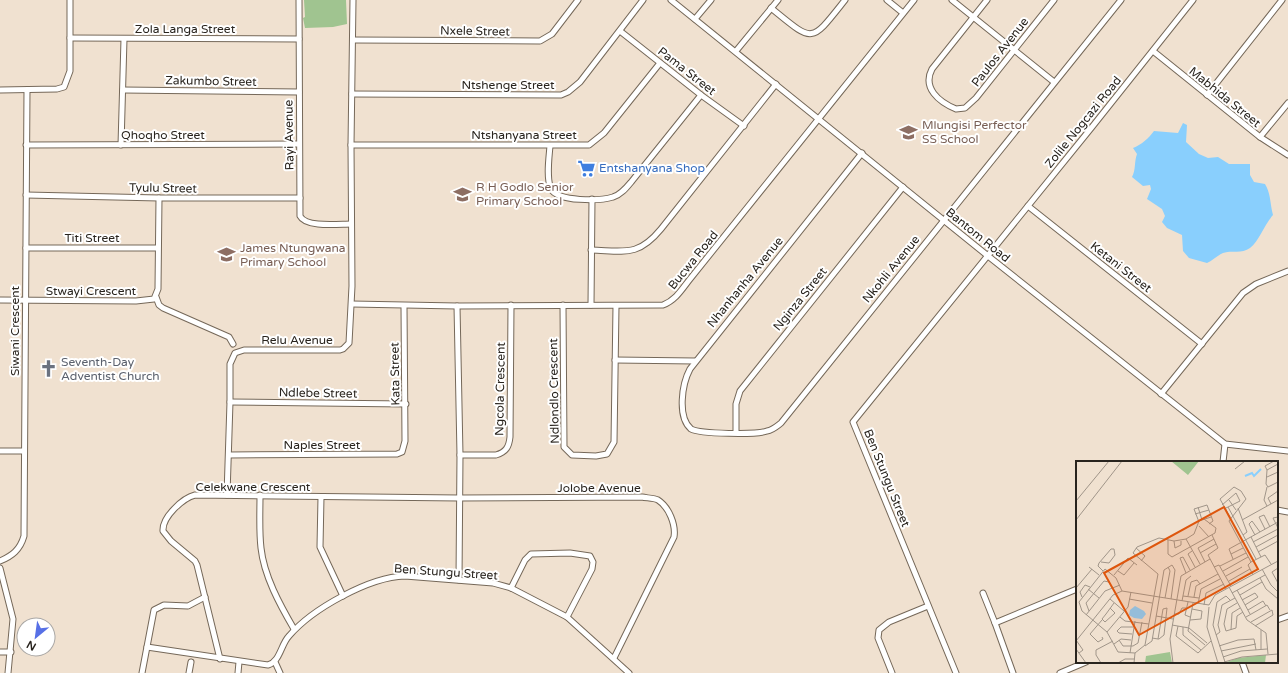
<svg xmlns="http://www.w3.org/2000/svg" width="1288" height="673" font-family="'Varela Round',sans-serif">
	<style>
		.green { fill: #a0c490 }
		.water { fill: #89cffd }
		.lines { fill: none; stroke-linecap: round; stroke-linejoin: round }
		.minor-casing { stroke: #756859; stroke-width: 7 }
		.minor { stroke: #fff; stroke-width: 5 }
		.labels { text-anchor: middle; stroke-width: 4; stroke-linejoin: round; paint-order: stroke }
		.street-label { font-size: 12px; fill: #29241e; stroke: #fff }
		.education-label { font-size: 12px; fill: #785e54; stroke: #fff; text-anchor: start }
		.shop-label { font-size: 12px; fill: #366cbe; stroke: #fff; text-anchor: start }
		.worship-label { font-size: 12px; fill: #5b616d; stroke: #fff; text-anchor: start }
		.inset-river { fill: none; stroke: #89cffd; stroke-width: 2 }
		.inset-road { fill: none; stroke: #a09589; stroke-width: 1 }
		.view { fill: #de560d; fill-opacity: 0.15; stroke: #de560d; stroke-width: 2 }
		.inset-edge { fill: none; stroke: #29241e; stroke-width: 2 }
	</style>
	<rect width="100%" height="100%" fill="#f0e1d0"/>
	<path class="green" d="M304,0h42l1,24 -14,3 -28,1 -2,-10 2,-1z"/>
	<path class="water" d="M1183,123l4,2 -1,17 13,12 9,4 10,-1 11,7h21v11l4,7 11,2c6,10 5,20 8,31 -9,10 -14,26 -23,33 -8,6 -19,2 -27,5 -5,2 -11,8 -16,10l-18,-5 -6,-7 -1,-16 -15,-7 -5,-6 3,-6 -3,-7 -15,-10 4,-10 -1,-4 -7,1 -11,-9c4,-7 2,-15 5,-23l-4,-6c8,-3 16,-10 21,-17l24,2z"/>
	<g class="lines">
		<defs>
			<g id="minor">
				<path d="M299,0l1,216c6,12 39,8 51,8"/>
				<path d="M671,0l317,256 237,188 63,7"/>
				<path d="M887,0l16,13"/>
				<path d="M952,0l102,82"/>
				<path d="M987,0l-55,69c-10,19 7,33 24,40l9,-1 11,-10 78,-98"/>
				<path d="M771,8c43,35 39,36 74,-8"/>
				<path d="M695,19l16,-19"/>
				<path d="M620,31l81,64 43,31"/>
				<path d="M70,38l229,1"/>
				<path d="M353,40l187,1 12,-7 26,-34"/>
				<path d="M736,51l42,-51"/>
				<path d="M1153,51l107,86 28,18"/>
				<path d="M0,90l57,-1 7,-2 6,-16v-71"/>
				<path d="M123,90l176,2"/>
				<path d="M352,94l209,1 7,-3 12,-10 63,-82"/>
				<path d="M1207,95l75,-95"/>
				<path d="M1260,137l28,-34"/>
				<path d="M26,145l273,-1"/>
				<path d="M121,145l3,-106"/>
				<path d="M351,145h238l15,-12 56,-70"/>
				<path d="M550,146c-1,12 -4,32 1,43 7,13 49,12 62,8 8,-2 14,-10 19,-16l69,-86"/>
				<path d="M862,153l-172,216c-8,15 -13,48 1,60 9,5 66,6 76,2 6,-1 10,-5 14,-8l340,-423"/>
				<path d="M26,195l133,3h141"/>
				<path d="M1028,206l174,138"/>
				<path d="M26,248h131"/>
				<path d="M591,250c34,1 47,7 70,-21l115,-145"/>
				<path d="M156,297l3,8 4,3 66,29 4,7"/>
				<path d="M0,300l136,1 18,-2 4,-10 1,-91"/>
				<path d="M352,304l105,2 206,-1c13,-5 19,-16 27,-26l224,-279"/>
				<path d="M563,305l1,142 8,8 24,1 11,-2 7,-12 2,-136"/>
				<path d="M591,305l1,-106"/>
				<path d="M457,306l3,149 -1,125"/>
				<path d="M615,360l80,1"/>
				<path d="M1161,394l82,-101 13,-9 32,-13"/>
				<path d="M230,402l176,2"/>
				<path d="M736,432v-28l4,-13 163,-204"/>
				<path d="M0,451h24"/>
				<path d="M229,455l168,-1 5,-2 3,-11 -1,-135"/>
				<path d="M460,455h36c10,-3 13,-8 14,-18l1,-132"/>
				<path d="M1223,462l2,-18"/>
				<path d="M227,495l3,-93v-38l5,-11 9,-3h96l3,-1 6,-6 3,-57 -1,-141 2,-145"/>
				<path d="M260,495c0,18 -1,36 1,53 3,28 19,57 33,81"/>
				<path d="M321,497l-1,50 23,49"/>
				<path d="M1277,510l11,2"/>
				<path d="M0,561c12,-5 20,-11 24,-25l3,-446"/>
				<path d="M0,568l13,51 -5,54"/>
				<path d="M511,588l14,-28 6,-6 39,-1 20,3 3,6 -1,7 -25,48"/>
				<path d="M983,593l12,30 18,50"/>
				<path d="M1277,620l11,-4"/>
				<path d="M995,623l82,-34"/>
				<path d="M147,647l121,18c12,-3 13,-21 21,-29 23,-27 80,-59 116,-60l88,7 18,5 56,29 62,56"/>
				<path d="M0,652h11"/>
				<path d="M220,659l-23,-94 -2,-4 -24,-20 -8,-10c-1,-14 20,-33 32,-36l264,3 183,-1c4,1 12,1 16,3 11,7 18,25 16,37l-60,121"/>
				<path d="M275,662l5,11"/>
				<path d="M1242,662l4,11"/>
				<path d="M142,673l12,-63 10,-5 24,1 17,-9"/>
				<path d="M189,673l2,-11"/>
				<path d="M238,673l1,-11"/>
				<path d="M892,673l-14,-35 1,-8 10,-8 39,-16"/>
				<path d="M956,673l-103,-251 239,-295 101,-127"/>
				<path d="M1060,673l26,-11"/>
			</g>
		</defs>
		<use href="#minor" class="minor-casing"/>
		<use href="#minor" class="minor"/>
	</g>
	<defs>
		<symbol id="school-bare" viewBox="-9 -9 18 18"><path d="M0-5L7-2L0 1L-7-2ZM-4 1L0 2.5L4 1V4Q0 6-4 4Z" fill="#8d6e63" stroke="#fff" stroke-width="2.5" paint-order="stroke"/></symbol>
		<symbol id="supermarket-bare" viewBox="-9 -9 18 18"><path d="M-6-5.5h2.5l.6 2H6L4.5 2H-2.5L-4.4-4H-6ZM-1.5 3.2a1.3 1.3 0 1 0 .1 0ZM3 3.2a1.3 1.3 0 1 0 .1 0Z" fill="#3f7fe0" stroke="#fff" stroke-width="2.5" paint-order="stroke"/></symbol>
		<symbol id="church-bare" viewBox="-9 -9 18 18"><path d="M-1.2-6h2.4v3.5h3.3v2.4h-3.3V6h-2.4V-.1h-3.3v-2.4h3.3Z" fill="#6b7280" stroke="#fff" stroke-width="2.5" paint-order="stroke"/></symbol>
	</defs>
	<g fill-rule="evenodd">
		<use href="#school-bare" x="896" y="120" width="25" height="25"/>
		<use href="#supermarket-bare" x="574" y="156" width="25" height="25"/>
		<use href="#school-bare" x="450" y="182" width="25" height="25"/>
		<use href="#school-bare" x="214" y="242" width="25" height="25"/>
		<use href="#church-bare" x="36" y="356" width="25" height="25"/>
	</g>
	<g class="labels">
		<g class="street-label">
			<text x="185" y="33">Zola Langa Street</text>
			<text transform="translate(475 31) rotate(1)" y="4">Nxele Street</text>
			<text transform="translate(1000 52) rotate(-52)" y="4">Paulos Avenue</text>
			<text transform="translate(687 71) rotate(38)" y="4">Pama Street</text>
			<text transform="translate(211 81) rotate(1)" y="4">Zakumbo Street</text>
			<text x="508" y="89">Ntshenge Street</text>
			<text transform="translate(1225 97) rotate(39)" y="4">Mabhida Street</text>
			<text transform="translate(1083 122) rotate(-51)" y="4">Zolile Nogcazi Road</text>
			<text x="163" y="139">Qhoqho Street</text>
			<text transform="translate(289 135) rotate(-91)" y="4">Rayi Avenue</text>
			<text x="524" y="139">Ntshanyana Street</text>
			<text transform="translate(163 188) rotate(1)" y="4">Tyulu Street</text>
			<text transform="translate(978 235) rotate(39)" y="4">Bantom Road</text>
			<text x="92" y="242">Titi Street</text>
			<text transform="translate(693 260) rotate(-51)" y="4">Bucwa Road</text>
			<text transform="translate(1121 267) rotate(38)" y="4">Ketani Street</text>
			<text transform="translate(891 269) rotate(-51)" y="4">Nkohli Avenue</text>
			<text transform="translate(745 282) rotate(-51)" y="4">Nhanhanha Avenue</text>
			<text x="91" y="295">Stwayi Crescent</text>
			<text transform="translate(800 299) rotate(-51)" y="4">Nginza Street</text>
			<text transform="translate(15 331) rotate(-90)" y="4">Siwani Crescent</text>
			<text x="297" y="344">Relu Avenue</text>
			<text transform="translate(395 374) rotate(-91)" y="4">Kata Street</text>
			<text transform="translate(500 389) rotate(-89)" y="4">Ngcola Crescent</text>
			<text transform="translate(554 391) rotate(-91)" y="4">Ndlondlo Crescent</text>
			<text transform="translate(318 393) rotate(1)" y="4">Ndlebe Street</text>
			<text x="322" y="449">Naples Street</text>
			<text transform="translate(887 478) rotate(68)" y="4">Ben Stungu Street</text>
			<text x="253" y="491">Celekwane Crescent</text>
			<text x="599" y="492">Jolobe Avenue</text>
			<text transform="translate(446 572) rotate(4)" y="4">Ben Stungu Street</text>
		</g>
		<g class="education-label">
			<text x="922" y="129">Mlungisi Perfector<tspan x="922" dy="14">SS School</tspan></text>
			<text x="476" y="191">R H Godlo Senior<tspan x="476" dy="14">Primary School</tspan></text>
			<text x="240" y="252">James Ntungwana<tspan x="240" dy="14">Primary School</tspan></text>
		</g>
		<g class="shop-label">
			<text x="599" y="172">Entshanyana Shop</text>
		</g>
		<g class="worship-label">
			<text x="61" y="366">Seventh-Day<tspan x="61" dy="14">Adventist Church</tspan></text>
		</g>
	</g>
	<g transform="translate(1076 461)">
		<rect width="202" height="202" fill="#f0e1d0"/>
		<path d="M95,0h28l-11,14zM94,191l2,11h-27l1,-7zM190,194l-1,8h-41l14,-5z" fill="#a0c490"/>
		<path d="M59,145l9,5 2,3 -4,5 -8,-1 -5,-3 1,-5z" fill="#89cffd"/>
		<path class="inset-river" d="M169,15l7,-3 2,3 7,-7"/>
		<path class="inset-road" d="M202,3l-11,6 -1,14 2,3 10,-5M159,8l10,-8M191,9l-2,-4 9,-5M191,16l11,-5M153,39l7,10M0,40l33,-40M195,43l-3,-6 10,-7M146,44l14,-12M191,45l-3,-6 3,-13M122,46l4,13M152,46l28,52M162,47l9,24 -4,3M148,48l16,-8 -4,-8M119,53l14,-4M154,56l-10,-18 14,-12 7,4 5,8 -17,22 22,41M202,56l-5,1 5,10M0,59l46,-59M166,59l36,-20M123,61l-5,-13 13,-4 6,16 -4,3M123,65l10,11M189,68l-6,-12 5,-2 6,12M136,74l6,13 -10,7 18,34M179,74l-6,-11 3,-3 8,11M175,76l10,20M110,78l14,25M92,79v14l4,3 43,-24 1,-5 -12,-9M98,80l1,7 6,-3v-4M177,81l25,-13M180,86l22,-12M60,87l9,8 -4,5M116,90l-4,3 7,13M182,91l20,-11M124,92l16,-9M155,93l12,-6M157,98l-4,-10 49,-27M25,101l8,1 6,-8 -1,-6h-3l-12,14 -1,3 5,5M129,101l-7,-14 16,-9M144,105l26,-13M13,106l10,8M138,106l5,-2 12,21M202,107l-6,4 6,11M186,108l9,16 7,7M42,110l6,4 10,-12M147,110l25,-14M110,112l-6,-15 3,-1 7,13M38,114l14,-17 9,7M177,114l-5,-10 3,-3 14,-7 6,9M150,115l16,-9M184,117l6,11 12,10M153,120l21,-12M153,126l18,33 19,13 2,21M0,127l16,-19M12,128l11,9M161,129l13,24M46,130l-6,-13 -11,-9 -26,33 3,9 25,21 11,20 17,1M156,132l33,-18M164,134l22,-13M107,135l16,2M112,135l3,-14 6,-2 3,4M6,136l-2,-5 5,-7 5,2M118,136l2,-11 22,-12M89,137l5,-27 -2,-4M34,138l14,12M53,138l23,4M166,139l13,-7 3,4 -13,8M106,140l4,-21 5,-4M112,141l-3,13 5,2M117,142l-5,28 17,14M161,142l-10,6 -3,15 2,7 10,-3 1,-12 6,-4M122,143l3,-15 19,-10M128,144l2,-12 18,-9M133,144l6,-10 63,-34M133,146l-2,20 11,36M34,147l5,5 -10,9 -3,-3 4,-5 8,-11M172,149l15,-9 3,5M13,150l-3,-8 18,-22 5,1 3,6M98,153h5l3,-6h4M10,154l19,-24 15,-6M80,155l17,3M44,156l5,4 24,3M170,156l21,-12 3,5M26,159l-12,14 8,8 5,-3 -1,-2M114,159l11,-1 1,-8 -10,-2M175,161l21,-12 1,5 -18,11M96,164l17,3 18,15M102,165l-2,10 22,17 13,-12M107,166v8l18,15M155,169l1,-17 8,-5M185,169v19M31,171l21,-25 3,-15M56,173l-13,-1 -2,-2 4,-4h12M140,174l4,-3 -2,-7 4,-20 13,-7M76,177l6,1h1l5,-4 3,-27 -4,1 -5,30M0,179l7,10 -4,3M43,179l4,6h10l5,-3 4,-21M0,180l37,-46 9,-4 87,14M38,183l7,-5 10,1M69,185l7,-5 12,-71 8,-5 3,5 -4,29M143,185l19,-6 16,-1 2,11M0,188l10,14M145,190l35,-7M54,192l5,-32M147,196l18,-6 26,-2M148,201l18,-5 36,-3M149,201l-12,-37 4,-23 9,-6 4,4M25,202l-5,-8v-5l17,-9M42,202l7,-4h10M58,202l1,-10 10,-8 13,-71 -25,-21 4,-6 22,-9 15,3 12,-2 8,-5 5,-13 12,-4M97,202l-3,-24 11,-63 29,-17"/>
		<path class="view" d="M148,46l34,62 -119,66 -35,-62z"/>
		<rect width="202" height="202" class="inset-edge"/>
	</g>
	<g transform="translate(36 637) rotate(209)"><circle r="19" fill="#ffffff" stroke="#a9a7a5"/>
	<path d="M0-3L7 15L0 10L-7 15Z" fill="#5770e6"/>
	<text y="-6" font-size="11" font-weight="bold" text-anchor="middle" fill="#29241e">N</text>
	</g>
</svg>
